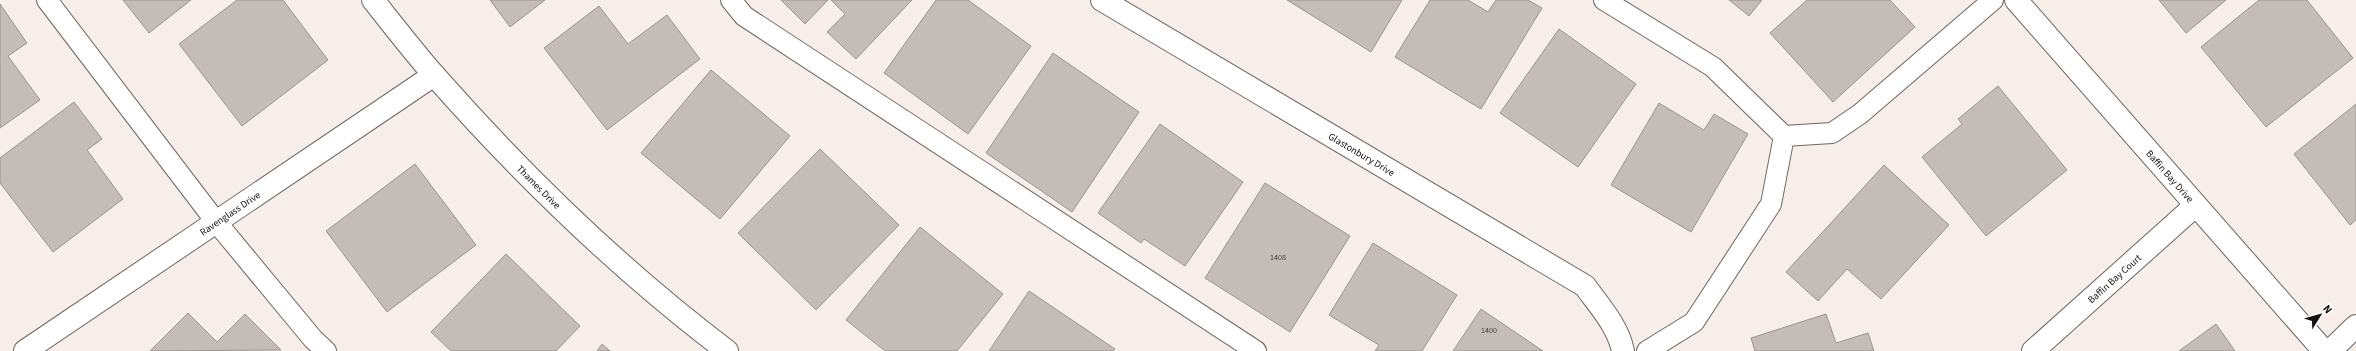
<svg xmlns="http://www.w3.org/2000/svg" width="2356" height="351" font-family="'Source Sans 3',sans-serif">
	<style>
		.building { fill: #c4bcb7; stroke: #9c948f }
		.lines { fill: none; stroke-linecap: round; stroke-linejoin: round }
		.lane-casing { stroke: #6d6661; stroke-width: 22 }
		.street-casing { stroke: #6d6661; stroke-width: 24 }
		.secondary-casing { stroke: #6d6661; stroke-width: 24 }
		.lane { stroke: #fff; stroke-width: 20 }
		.street { stroke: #fff; stroke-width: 22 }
		.secondary { stroke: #fff; stroke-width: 22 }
		.labels { text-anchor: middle; stroke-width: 4; stroke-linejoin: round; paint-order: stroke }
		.number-label { font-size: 8px; fill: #403c39 }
		.street-label { font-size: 10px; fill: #14110f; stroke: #fff }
	</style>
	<rect width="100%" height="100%" fill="#f7eee9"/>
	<g class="building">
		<path d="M123,0h68l-42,33z"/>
		<path d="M237,0h46l45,60 -86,66 -63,-82z"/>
		<path d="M490,0h55l-35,27z"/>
		<path d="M781,0h47l-23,24z"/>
		<path d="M831,0h81l-56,59 -29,-27 18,-18z"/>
		<path d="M936,0h32l63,46 -63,88 -84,-61z"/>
		<path d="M1287,0h115l-31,52z"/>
		<path d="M1430,0h38l20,12 8,-12h32l14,8 -61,101 -86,-52z"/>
		<path d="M1729,0h33l-13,16z"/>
		<path d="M1807,0h83l25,27 -82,75 -63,-69z"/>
		<path d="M2159,0h67l-40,33z"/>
		<path d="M2259,0h48l46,58 -87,69 -65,-80z"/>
		<path d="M0,4l27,39 -19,13 32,44 -40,28z"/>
		<path d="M599,6l29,38 39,-29 33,44 -93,71 -63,-82z"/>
		<path d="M1559,29l77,55 -58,83 -78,-54z"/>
		<path d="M1053,53l86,59 -67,100 -86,-59z"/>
		<path d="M711,70l79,66 -70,83 -79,-66z"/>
		<path d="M1998,86l69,84 -81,66 -64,-79 40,-33 -4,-5z"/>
		<path d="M74,102l28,37 -15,11 36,49 -70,53 -53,-69v-25z"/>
		<path d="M1659,103l45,27 10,-16 34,20 -57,98 -80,-47z"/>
		<path d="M2356,104v116l-6,5 -56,-71z"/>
		<path d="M1160,124l83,58 -58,84 -41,-27 -3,4 -43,-30z"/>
		<path d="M820,149l79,76 -83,85 -78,-77z"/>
		<path d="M415,164l61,81 -89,67 -61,-81z"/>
		<path d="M1884,165l65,60 -68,74 -34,-30 -29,32 -32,-29z"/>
		<path d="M1265,183l85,53 -60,96 -85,-54z"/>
		<path d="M920,227l83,67 -46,57h-72l-39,-31z"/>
		<path d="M1373,243l84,52 -35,56h-47l4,-6 -50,-30z"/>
		<path d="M506,254l74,72 -24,25h-105l-20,-19z"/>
		<path d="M1029,291l86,58 -2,2h-124z"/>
		<path d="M1481,309l62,42h-90z"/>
		<path d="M188,313l29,29 28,-28 36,36 -131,1z"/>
		<path d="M1826,314l10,29 32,-10 6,18h-119l-4,-13z"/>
		<path d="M2216,324l19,27h-56z"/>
		<path d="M602,344l8,7h-13z"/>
	</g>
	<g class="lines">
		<defs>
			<g id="lane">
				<path d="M47,0l170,223 96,116 13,12"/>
				<path d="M731,0l13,16 512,335"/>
				<path d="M1604,0l109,67 71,69"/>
				<path d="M1647,351l47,-29 77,-118 13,-68 48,-3 28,-19 133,-114"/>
			</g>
			<g id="street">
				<path id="s1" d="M373,0c20,25 40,51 61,75 89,101 186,195 293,276"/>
				<path id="s2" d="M1102,0l483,286c15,21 33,40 38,65"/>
				<path id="s3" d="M25,351l409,-276"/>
				<path id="s4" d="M2033,351l163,-146"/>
				<path d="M2330,351l26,-25"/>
			</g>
			<g id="secondary">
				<path id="s5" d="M2016,0l308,351"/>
			</g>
		</defs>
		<use href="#lane" class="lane-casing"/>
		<use href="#street" class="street-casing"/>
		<use href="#secondary" class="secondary-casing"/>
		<use href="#lane" class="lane"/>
		<use href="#street" class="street"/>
		<use href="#secondary" class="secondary"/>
	</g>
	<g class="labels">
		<g class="number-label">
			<text x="1278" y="260">1408</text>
			<text x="1489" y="333">1400</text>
		</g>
		<g class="street-label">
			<text dy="4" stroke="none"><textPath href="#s2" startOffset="302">Glastonbury Drive</textPath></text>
			<text dy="4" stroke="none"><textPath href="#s5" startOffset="234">Baffin Bay Drive</textPath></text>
			<text dy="4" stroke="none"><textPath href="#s1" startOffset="250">Thames Drive</textPath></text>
			<text dy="4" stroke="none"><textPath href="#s3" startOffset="247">Ravenglass Drive</textPath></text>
			<text dy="4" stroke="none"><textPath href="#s4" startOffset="109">Baffin Bay Court</textPath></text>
		</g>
	</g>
	<g transform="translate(2320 315) rotate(53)" stroke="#ffffff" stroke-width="3" paint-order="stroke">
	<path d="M0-3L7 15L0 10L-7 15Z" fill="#14110f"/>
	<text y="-6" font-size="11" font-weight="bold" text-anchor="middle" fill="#14110f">N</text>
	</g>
</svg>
